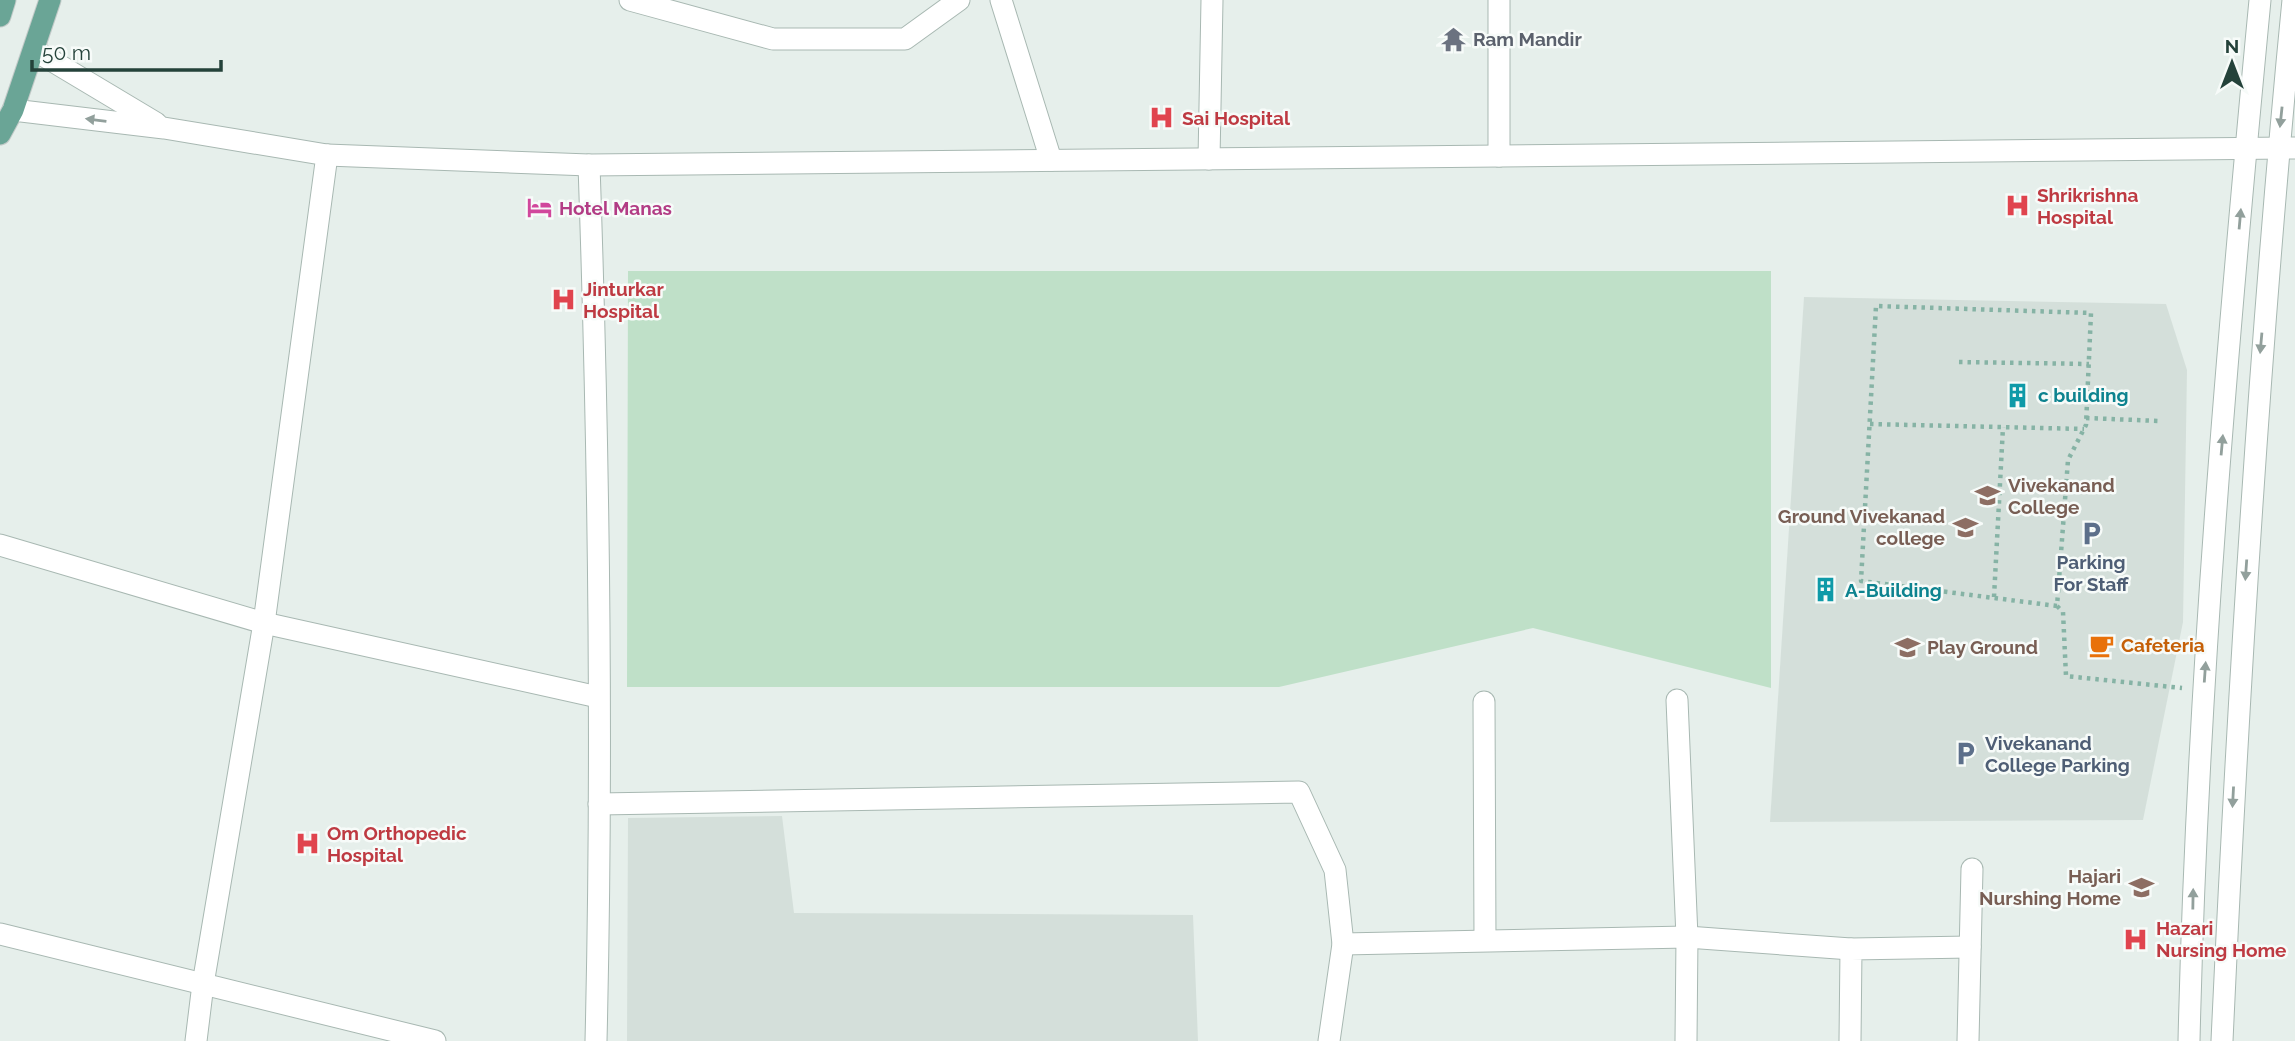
<svg xmlns="http://www.w3.org/2000/svg" width="2295" height="1041" font-family="Raleway,sans-serif">
	<style>
		.built { fill: #d4dfda }
		.green { fill: #bfe0c8 }
		.lines { fill: none; stroke-linecap: round; stroke-linejoin: round }
		.minor-casing { stroke: #a8b8b2; stroke-width: 23 }
		.tertiary-casing { stroke: #a8b8b2; stroke-width: 23 }
		.primary-casing { stroke: #c2cac8; stroke-width: 23 }
		.path { stroke: #86b3a5; stroke-width: 4.5; stroke-dasharray: 3.5 5; stroke-linecap: butt }
		.minor { stroke: #fff; stroke-width: 21 }
		.tertiary { stroke: #fff; stroke-width: 21 }
		.primary { stroke: #6aa596; stroke-width: 21 }
		.oneway { fill: #92a09c }
		.labels { text-anchor: middle; stroke-width: 5; stroke-linejoin: round; paint-order: stroke }
		.worship-label { font-size: 19px; font-weight: bold; fill: #5b616d; stroke: #f7fbf9; text-anchor: start }
		.health-label { font-size: 19px; font-weight: bold; fill: #be3a42; stroke: #f7fbf9; text-anchor: start }
		.hotel-label { font-size: 19px; font-weight: bold; fill: #b23c85; stroke: #f7fbf9; text-anchor: start }
		.culture-label { font-size: 19px; font-weight: bold; fill: #0d838f; stroke: #f7fbf9; text-anchor: start }
		.education-label { font-size: 19px; font-weight: bold; fill: #785e54; stroke: #f7fbf9; text-anchor: start }
		.service-label { font-size: 19px; font-weight: bold; fill: #4e5e75; stroke: #f7fbf9 }
		.food-label { font-size: 19px; font-weight: bold; fill: #c56008; stroke: #f7fbf9; text-anchor: start }
	</style>
	<rect width="100%" height="100%" fill="#e6efeb"/>
	<g class="built">
		<path d="M1804,297l362,7 21,66 -4,252 -40,198 -373,2z"/>
		<path d="M782,816l12,97 399,2 5,126h-571l1,-223z"/>
	</g>
	<path class="green" d="M628,271h1143v417l-238,-60 -254,59h-652z"/>
	<g class="lines">
		<defs>
			<g id="minor">
				<path d="M630,0l143,39h132l54,-39"/>
				<path d="M1001,0l50,160"/>
				<path d="M1499,0v156"/>
				<path d="M34,50l122,73"/>
				<path d="M13,110l151,18 163,27 262,10 1706,-17"/>
				<path d="M1209,159l3,-159"/>
				<path d="M589,165c10,291 14,584 7,876"/>
				<path d="M0,545l264,78 334,74"/>
				<path d="M1677,700l10,237 -1,104"/>
				<path d="M1484,702l1,238"/>
				<path d="M599,804l700,-12 36,78 8,74 -14,97"/>
				<path d="M0,934l435,107"/>
				<path d="M1343,944l344,-7 164,12"/>
				<path d="M196,1041l7,-57 61,-361 63,-468"/>
				<path d="M1850,1041l1,-92 119,-2"/>
				<path d="M1968,1041l4,-172"/>
			</g>
			<g id="tertiary">
				<path d="M2189,1041c8,-348 38,-695 71,-1041"/>
				<path d="M2222,1041c16,-348 37,-694 71,-1041"/>
			</g>
			<g id="primary">
				<path d="M0,16l5,-16"/>
				<path d="M0,134l13,-24 37,-110"/>
			</g>
		</defs>
		<use href="#minor" class="minor-casing"/>
		<use href="#tertiary" class="tertiary-casing"/>
		<use href="#primary" class="primary-casing"/>
		<g class="path">
			<path d="M1959,362l130,2"/>
			<path d="M2086,418l74,3"/>
			<path d="M1870,424l214,5"/>
			<path d="M1994,597l9,-170"/>
			<path d="M2057,606l-196,-25 15,-275 215,7 -5,112 -18,35 -11,146 6,6 3,64 116,12"/>
		</g>
		<use href="#minor" class="minor"/>
		<use href="#tertiary" class="tertiary"/>
		<use href="#primary" class="primary"/>
	</g>
	<defs><path id="oneway-solid" d="M-6-.8H1V-3.2L6.5 0L1 3.2V.8H-6Z" transform="scale(1.75)"/></defs>
	<g class="oneway">
		<use href="#oneway-solid" transform="translate(2281 117) rotate(96)"/>
		<use href="#oneway-solid" transform="translate(96 120) rotate(-173)"/>
		<use href="#oneway-solid" transform="translate(2240 219) rotate(-85)"/>
		<use href="#oneway-solid" transform="translate(2261 343) rotate(95)"/>
		<use href="#oneway-solid" transform="translate(2222 445) rotate(-85)"/>
		<use href="#oneway-solid" transform="translate(2246 570) rotate(94)"/>
		<use href="#oneway-solid" transform="translate(2205 672) rotate(-86)"/>
		<use href="#oneway-solid" transform="translate(2233 797) rotate(93)"/>
		<use href="#oneway-solid" transform="translate(2193 899) rotate(-89)"/>
	</g>
	<defs>
		<symbol id="temple-bare" viewBox="-9 -9 18 18"><path d="M0-6L5-2H3V0L6.5 2.5H4V6H1.5V3h-3V6H-4V2.5H-6.5L-3 0V-2H-5Z" fill="#6b7280" stroke="#f7fbf9" stroke-width="2.5" paint-order="stroke"/></symbol>
		<symbol id="hospital-bare" viewBox="-9 -9 18 18"><path d="M-5-5h3v3.5h4V-5h3V5h-3V1.5h-4V5h-3Z" fill="#e0444e" stroke="#f7fbf9" stroke-width="2.5" paint-order="stroke"/></symbol>
		<symbol id="hotel-bare" viewBox="-9 -9 18 18"><path d="M-6-4.5h1.5V1H6V5H4.5V3h-9V5H-6ZM-4 0a1.8 1.8 0 1 1 3.6 0ZM.5 0V-2.5h3Q6-2.5 6 0Z" fill="#d1479c" stroke="#f7fbf9" stroke-width="2.5" paint-order="stroke"/></symbol>
		<symbol id="building-bare" viewBox="-9 -9 18 18"><path d="M-4-6H4V6H1V3H-1V6H-4ZM-2.5-4.3h1.7v1.8h-1.7ZM.8-4.3h1.7v1.8H.8ZM-2.5-1h1.7V.8h-1.7ZM.8-1h1.7V.8H.8Z" fill="#0f9aa8" stroke="#f7fbf9" stroke-width="2.5" paint-order="stroke"/></symbol>
		<symbol id="university-bare" viewBox="-9 -9 18 18"><path d="M0-5L7-2L0 1L-7-2ZM-4 1L0 2.5L4 1V4Q0 6-4 4Z" fill="#8d6e63" stroke="#f7fbf9" stroke-width="2.5" paint-order="stroke"/></symbol>
		<symbol id="parking-bare" viewBox="-9 -9 18 18"><path d="M-3.5-5.5H1a3.5 3.5 0 0 1 0 7H-1V5.5H-3.5ZM-1-3.4V-.6H.8a1.4 1.4 0 0 0 0-2.8Z" fill="#5c6f8a" stroke="#f7fbf9" stroke-width="2.5" paint-order="stroke"/></symbol>
		<symbol id="cafe-bare" viewBox="-9 -9 18 18"><path d="M-5.5-4.5H6V0H3Q3 3.5 0 3.5H-2.5Q-5.5 3.5-5.5 0ZM3-3.2v2h1.7v-2ZM-6 4.5H4V6H-6Z" fill="#e8710a" stroke="#f7fbf9" stroke-width="2.5" paint-order="stroke"/></symbol>
		<symbol id="school-bare" viewBox="-9 -9 18 18"><path d="M0-5L7-2L0 1L-7-2ZM-4 1L0 2.5L4 1V4Q0 6-4 4Z" fill="#8d6e63" stroke="#f7fbf9" stroke-width="2.5" paint-order="stroke"/></symbol>
	</defs>
	<g fill-rule="evenodd">
		<use href="#temple-bare" x="1436" y="22" width="35" height="35"/>
		<use href="#hospital-bare" x="1144" y="100" width="35" height="35"/>
		<use href="#hospital-bare" x="2000" y="188" width="35" height="35"/>
		<use href="#hotel-bare" x="522" y="190" width="35" height="35"/>
		<use href="#hospital-bare" x="546" y="282" width="35" height="35"/>
		<use href="#building-bare" x="2000" y="378" width="35" height="35"/>
		<use href="#university-bare" x="1970" y="478" width="35" height="35"/>
		<use href="#university-bare" x="1948" y="510" width="35" height="35"/>
		<use href="#parking-bare" x="2074" y="516" width="35" height="35"/>
		<use href="#building-bare" x="1808" y="572" width="35" height="35"/>
		<use href="#cafe-bare" x="2084" y="628" width="35" height="35"/>
		<use href="#university-bare" x="1890" y="630" width="35" height="35"/>
		<use href="#parking-bare" x="1948" y="736" width="35" height="35"/>
		<use href="#hospital-bare" x="290" y="826" width="35" height="35"/>
		<use href="#school-bare" x="2124" y="870" width="35" height="35"/>
		<use href="#hospital-bare" x="2118" y="922" width="35" height="35"/>
	</g>
	<g class="labels">
		<g class="worship-label">
			<text x="1473" y="46">Ram Mandir</text>
		</g>
		<g class="health-label">
			<text x="1182" y="125">Sai Hospital</text>
			<text x="2037" y="202">Shrikrishna<tspan x="2037" dy="22">Hospital</tspan></text>
			<text x="583" y="296">Jinturkar<tspan x="583" dy="22">Hospital</tspan></text>
			<text x="327" y="840">Om Orthopedic<tspan x="327" dy="22">Hospital</tspan></text>
			<text x="2156" y="935">Hazari<tspan x="2156" dy="22">Nursing Home</tspan></text>
		</g>
		<g class="hotel-label">
			<text x="559" y="215">Hotel Manas</text>
		</g>
		<g class="culture-label">
			<text x="2038" y="402">c building</text>
			<text x="1845" y="597">A-Building</text>
		</g>
		<g class="education-label">
			<text x="2008" y="492">Vivekanand<tspan x="2008" dy="22">College</tspan></text>
			<text x="1945" y="523" text-anchor="end">Ground Vivekanad<tspan x="1945" dy="22">college</tspan></text>
			<text x="1927" y="654">Play Ground</text>
			<text x="2121" y="883" text-anchor="end">Hajari<tspan x="2121" dy="22">Nurshing Home</tspan></text>
		</g>
		<g class="service-label">
			<text x="2091" y="569">Parking<tspan x="2091" dy="22">For Staff</tspan></text>
			<text x="1985" y="750" text-anchor="start">Vivekanand<tspan x="1985" dy="22">College Parking</tspan></text>
		</g>
		<g class="food-label">
			<text x="2121" y="652">Cafeteria</text>
		</g>
	</g>
	<g transform="translate(2232 63)" stroke="#f7fbf9" stroke-width="5" paint-order="stroke">
	<path d="M0-5L12 26L0 18L-12 26Z" fill="#24423a"/>
	<text y="-10" font-size="19" font-weight="bold" text-anchor="middle" fill="#24423a">N</text>
	</g>
	<path d="M32 60v10h189v-10" fill="none" stroke="#24423a" stroke-width="3.5"/>
	<text x="42" y="60" font-size="21" fill="#24423a" stroke="#f7fbf9" stroke-width="5" paint-order="stroke">50 m</text>
</svg>
